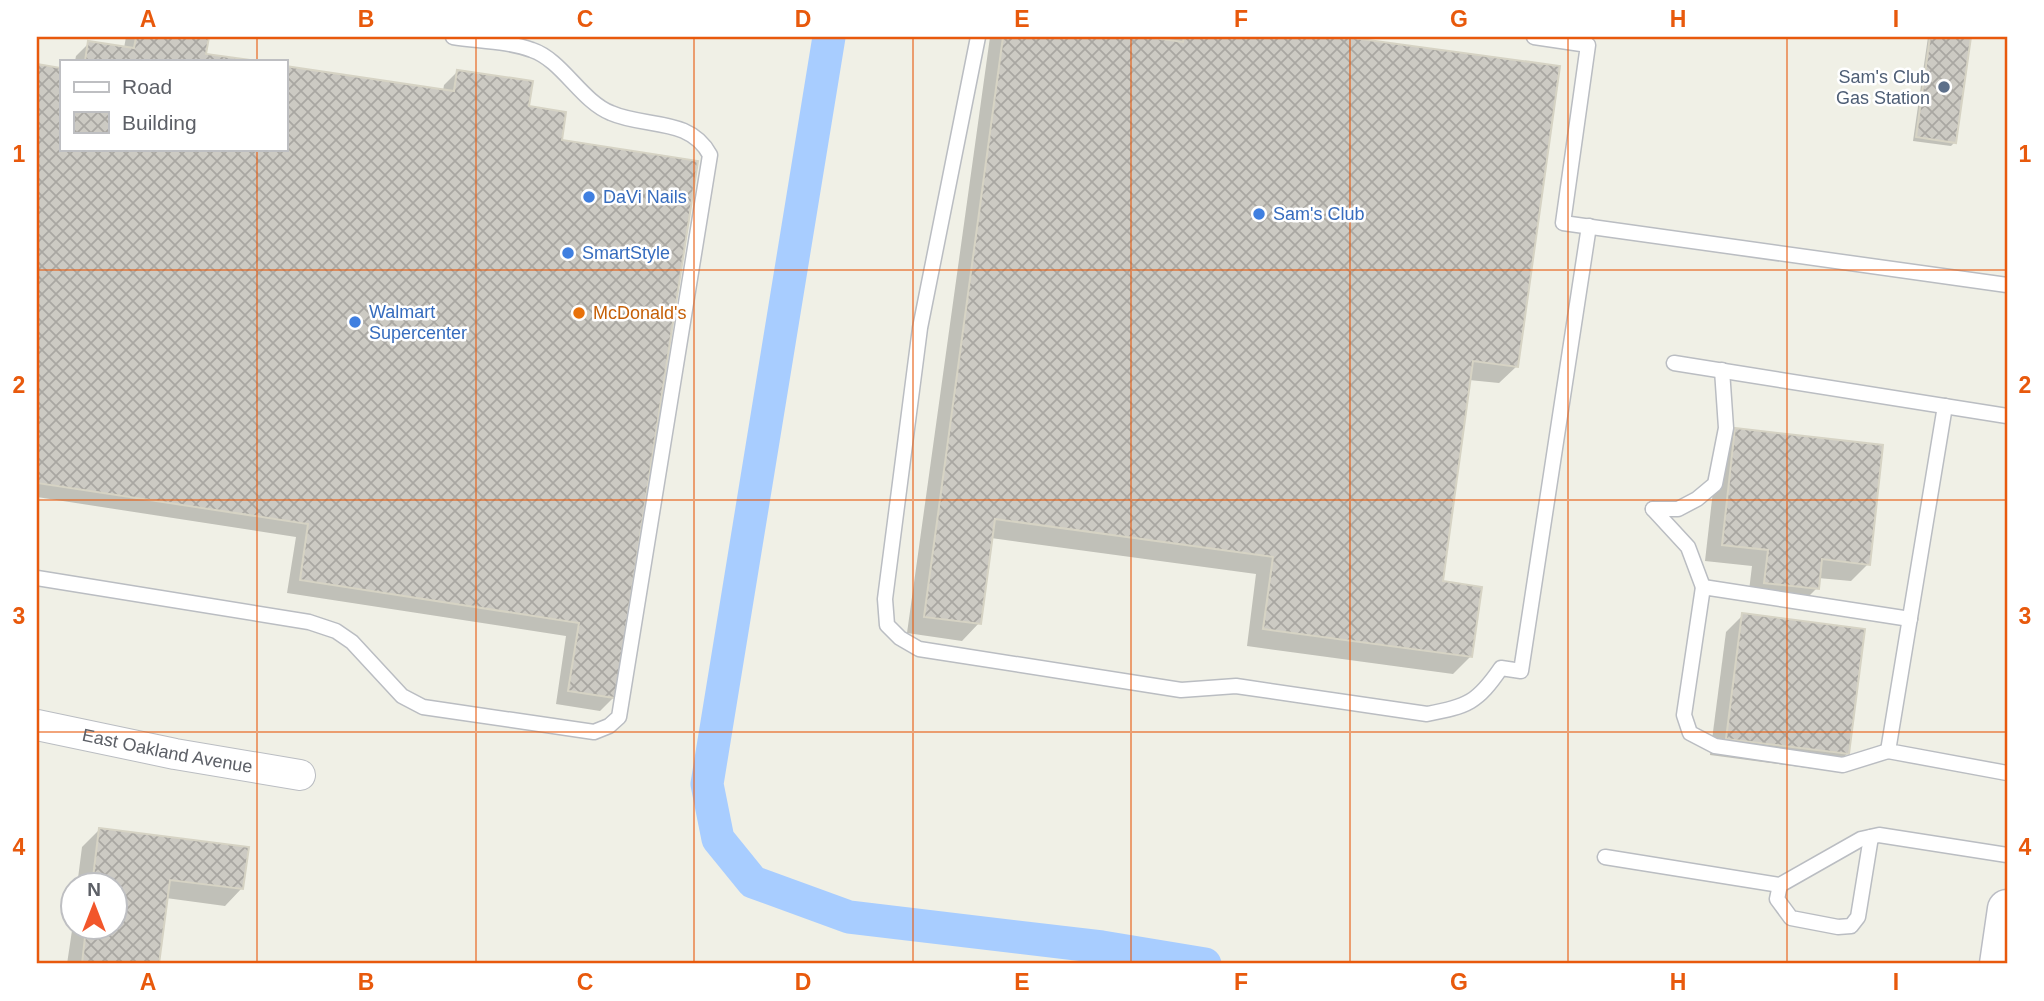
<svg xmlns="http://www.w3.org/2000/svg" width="2044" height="1001" font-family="Helvetica,sans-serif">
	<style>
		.shadow { fill: #0003 }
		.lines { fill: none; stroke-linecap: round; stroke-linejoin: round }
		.canal { stroke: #a8cdff; stroke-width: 33 }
		.building { fill: url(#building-cross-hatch); stroke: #d6d3c4; stroke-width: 2 }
		.lane-casing { stroke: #babdc2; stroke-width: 17 }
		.street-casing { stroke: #babdc2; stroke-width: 32 }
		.secondary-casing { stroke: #bbbdc4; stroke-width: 41 }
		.lane { stroke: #fff; stroke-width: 14 }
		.street { stroke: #fff; stroke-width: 30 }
		.secondary { stroke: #fff; stroke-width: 38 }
		.grid { fill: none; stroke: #e8590c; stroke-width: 2; stroke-opacity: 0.55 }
		.service-dot { fill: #5c6f8a; stroke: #fff; stroke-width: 2.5 }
		.shop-dot { fill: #3f7fe0; stroke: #fff; stroke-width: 2.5 }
		.food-dot { fill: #e8710a; stroke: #fff; stroke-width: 2.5 }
		.labels { text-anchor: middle; stroke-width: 5; stroke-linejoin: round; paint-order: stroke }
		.service-label { font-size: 18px; fill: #4e5e75; stroke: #fff; text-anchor: end }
		.shop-label { font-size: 18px; fill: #366cbe; stroke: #fff; text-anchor: start }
		.food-label { font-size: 18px; fill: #c56008; stroke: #fff; text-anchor: start }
		.street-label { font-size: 18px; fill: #5d6067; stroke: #fff }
		.neatline { fill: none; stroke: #e8590c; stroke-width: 2.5 }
		.grid-label { font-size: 23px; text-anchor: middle; font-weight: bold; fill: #e8590c }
	</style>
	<defs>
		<pattern id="building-cross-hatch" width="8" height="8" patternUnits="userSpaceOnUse" patternTransform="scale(1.75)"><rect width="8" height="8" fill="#cccac3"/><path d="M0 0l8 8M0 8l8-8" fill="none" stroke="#a9a7a2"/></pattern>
	</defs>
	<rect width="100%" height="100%" fill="#f0f0e6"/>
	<g class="shadow">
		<path d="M126,37h81l-3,18 41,6h-170l1,-5 13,-13 35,5z"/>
		<path d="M990,37h142l37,5 1,-5h163l225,30 -41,299 -18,17 -30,-3 -28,203 30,73 -18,18 -206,-28 9,-72 -265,-36 -12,85 -17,18 -55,-8z"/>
		<path d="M1928,37h42l-15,105 -4,4 -38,-5z"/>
		<path d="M37,66l24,3v80h224l158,-58 1,-6 14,-14 70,37 32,33 53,557 -13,13 -44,-7 10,-68 -279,-43 9,-56 -259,-40z"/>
		<path d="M1735,430l133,134 -17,17 -33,-3 -1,10 -17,17 -52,-6 4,-33 -47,-5 13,-114z"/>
		<path d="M1743,615l104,139 -17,17 -120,-16 16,-123z"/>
		<path d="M100,829l142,59 -17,18 -59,-8 -9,66h-90l7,-47v11h42v-42h-39l5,-39z"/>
	</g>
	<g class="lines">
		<path class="canal" d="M829,37l-122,747 11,55 35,43 96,35 253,30 103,17"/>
	</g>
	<g class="building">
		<path d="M136,37h73l-3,17 51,7h-172l3,-20 46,7z"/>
		<path d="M1003,37h143l37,5 1,-5h162l214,29 -42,301 -45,-6 -30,220 39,6 -10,70 -209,-28 10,-72 -278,-38 -14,105 -57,-7z"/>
		<path d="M1930,37h41l-15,106 -40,-6z"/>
		<path d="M37,64l24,4v81h224v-83l169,25 3,-21 76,11 -4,25 37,6 -4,28 136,21 -83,537 -47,-7 11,-68 -279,-43 8,-56 -271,-41z"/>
		<path d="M1735,428l148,17 -13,120 -48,-6 -3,30 -55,-6 4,-33 -46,-5z"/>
		<path d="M1742,613l123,16 -16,125 -123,-15z"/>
		<path d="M99,828l150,19 -6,42 -73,-9 -11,84h-77l4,-36h30v-42h-24z"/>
	</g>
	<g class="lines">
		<defs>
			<g id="lane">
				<path d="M978,37l-58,291 -35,271 2,26 13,13 19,11 262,41 55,-4 191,28c41,-8 50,-11 74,-46l20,3 68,-445"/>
				<path d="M1534,37l54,8 -25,178 444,62"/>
				<path d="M1674,363l333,53"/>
				<path d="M1945,406l-57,345 119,22"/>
				<path d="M1653,509h25l19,-10 18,-15 11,-56 -4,-58"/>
				<path d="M1653,509l35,38 15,40"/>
				<path d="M37,578l272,44 27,9 16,11 50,54 21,11 171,25 15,-6 10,-9 91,-562c-20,-38 -65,-27 -99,-42 -30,-12 -49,-53 -79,-63 -24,-9 -53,-9 -79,-13"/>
				<path d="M1888,751l-45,14 -128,-19 -25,-13 -6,-18 19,-128 207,32"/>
				<path d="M1605,857l175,28 81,-46 18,-4 128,20"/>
				<path d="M1780,885l-3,14 14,19 47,9 13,-1 7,-9 13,-80"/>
			</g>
			<g id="street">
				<path id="s1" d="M37,725l138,29 125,21"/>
			</g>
			<path id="secondary" d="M1999,964l8,-55"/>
		</defs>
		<use href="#lane" class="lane-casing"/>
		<use href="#street" class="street-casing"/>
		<use href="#secondary" class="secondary-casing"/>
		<use href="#lane" class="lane"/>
		<use href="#street" class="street"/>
		<use href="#secondary" class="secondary"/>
	</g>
	<path class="grid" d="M257,37v24M476,37v927M694,37v927M913,37v927M1131,37v927M1350,37v927M1568,37v927M1787,37v927M257,149v815M37,270h1970M37,500h1970M37,732h1970"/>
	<circle class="service-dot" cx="1944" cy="87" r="7"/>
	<g class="shop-dot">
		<circle cx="589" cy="197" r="7"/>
		<circle cx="1259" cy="214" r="7"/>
		<circle cx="568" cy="253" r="7"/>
		<circle cx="355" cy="322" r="7"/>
	</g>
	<circle class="food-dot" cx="579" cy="313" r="7"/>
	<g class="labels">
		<g class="service-label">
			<text x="1930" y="83">Sam's Club<tspan x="1930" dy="21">Gas Station</tspan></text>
		</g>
		<g class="shop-label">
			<text x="603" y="203">DaVi Nails</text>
			<text x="1273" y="220">Sam's Club</text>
			<text x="582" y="259">SmartStyle</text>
			<text x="369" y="318">Walmart<tspan x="369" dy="21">Supercenter</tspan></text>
		</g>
		<g class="food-label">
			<text x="593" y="319">McDonald's</text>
		</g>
		<g class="street-label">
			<text dy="6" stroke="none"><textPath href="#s1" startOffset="133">East Oakland Avenue</textPath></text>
		</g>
	</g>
	<rect width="2044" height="1001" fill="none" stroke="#ffffff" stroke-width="77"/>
	<rect x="60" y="60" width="228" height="91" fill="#ffffff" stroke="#bebfc2" stroke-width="2"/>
	<rect x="74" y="82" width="35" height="10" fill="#ffffff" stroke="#bebfc2" stroke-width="2"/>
	<text x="122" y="94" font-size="21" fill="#5d6067">Road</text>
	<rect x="74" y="112" width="35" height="21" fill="url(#building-cross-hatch)" stroke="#bebfc2" stroke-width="2"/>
	<text x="122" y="130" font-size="21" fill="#5d6067">Building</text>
	<g transform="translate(94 906)"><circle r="33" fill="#ffffff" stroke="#bebfc2" stroke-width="2"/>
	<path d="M0-5L12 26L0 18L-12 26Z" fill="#f2562b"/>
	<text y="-10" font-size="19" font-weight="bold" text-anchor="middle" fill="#5d6067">N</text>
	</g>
	<rect x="38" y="38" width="1968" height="924" class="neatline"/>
	<g class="grid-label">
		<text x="148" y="27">A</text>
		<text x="366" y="27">B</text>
		<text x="585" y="27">C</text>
		<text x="803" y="27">D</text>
		<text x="1022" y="27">E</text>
		<text x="1241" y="27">F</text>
		<text x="1459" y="27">G</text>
		<text x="1678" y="27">H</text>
		<text x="1896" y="27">I</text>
		<text x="19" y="162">1</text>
		<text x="2025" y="162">1</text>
		<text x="19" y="393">2</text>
		<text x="2025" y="393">2</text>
		<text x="19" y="624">3</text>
		<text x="2025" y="624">3</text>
		<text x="19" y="855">4</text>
		<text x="2025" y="855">4</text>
		<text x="148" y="990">A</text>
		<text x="366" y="990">B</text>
		<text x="585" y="990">C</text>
		<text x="803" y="990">D</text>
		<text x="1022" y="990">E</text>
		<text x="1241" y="990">F</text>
		<text x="1459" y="990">G</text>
		<text x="1678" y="990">H</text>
		<text x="1896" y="990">I</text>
	</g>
</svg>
